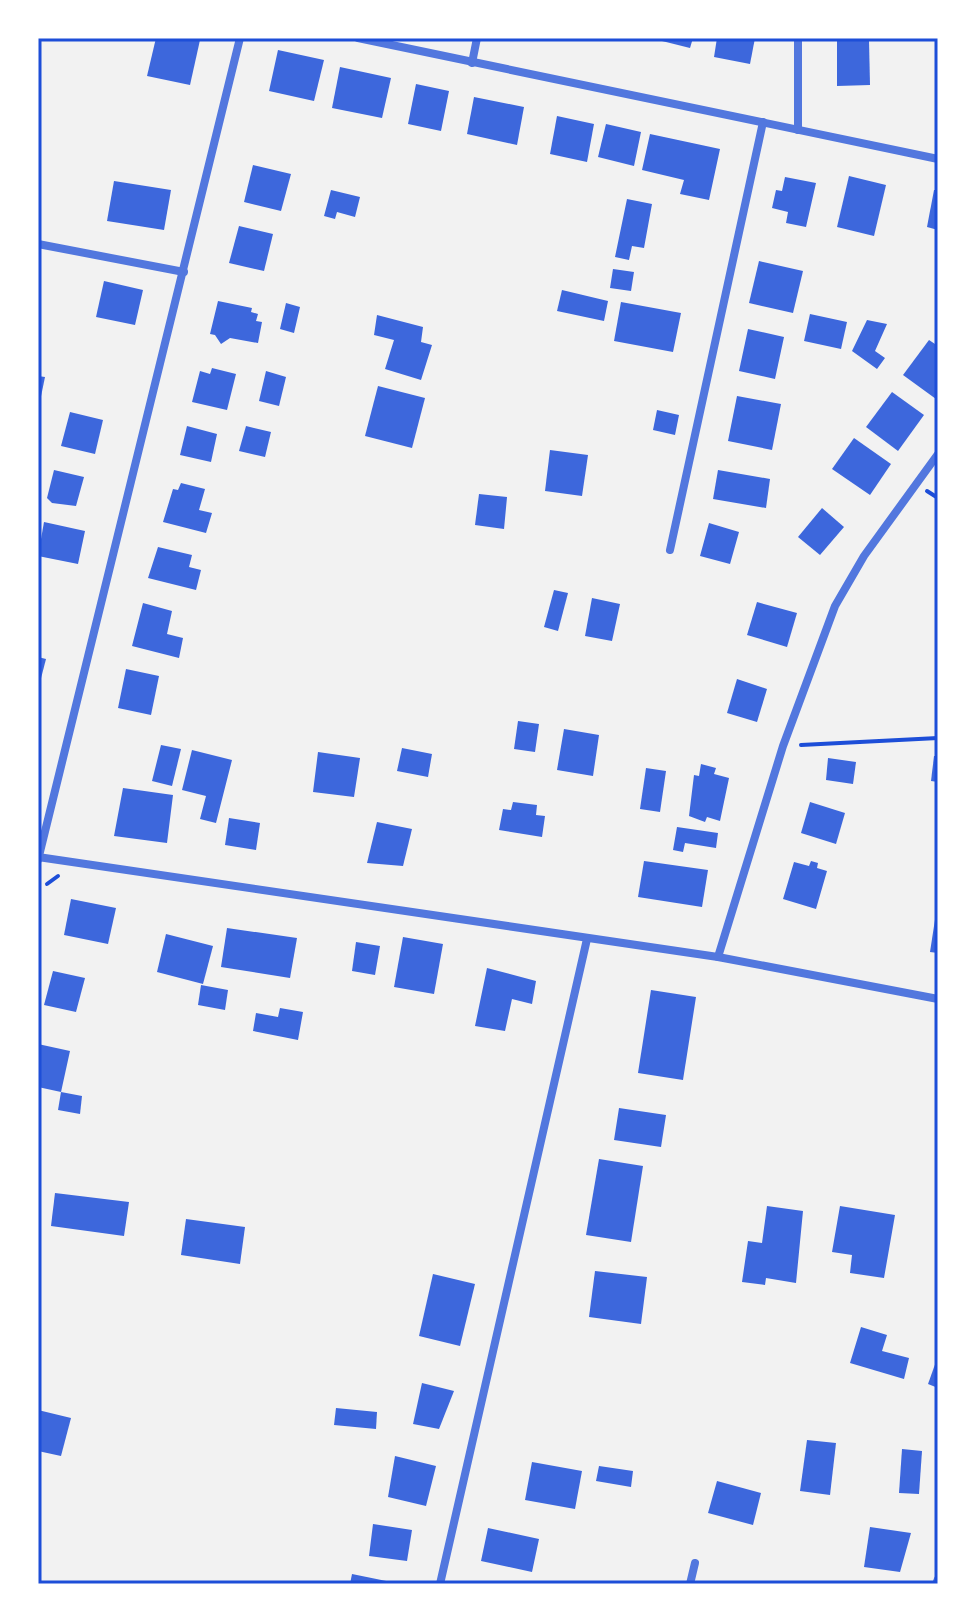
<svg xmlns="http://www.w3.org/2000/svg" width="976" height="1622" font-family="'Noto Sans',sans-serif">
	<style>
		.building { fill: #3d67dc }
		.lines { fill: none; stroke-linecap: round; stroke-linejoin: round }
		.path { stroke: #1d4ed8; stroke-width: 4 }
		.minor { stroke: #5277de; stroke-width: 8 }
		.neatline { fill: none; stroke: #1d4ed8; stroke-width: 3 }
	</style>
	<rect width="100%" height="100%" fill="#f2f2f2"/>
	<g class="building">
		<path d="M156,38l44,2 -10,45 -43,-9z"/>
		<path d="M650,38h43l-3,10z"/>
		<path d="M717,38h38l-5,26 -36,-7z"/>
		<path d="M869,40l1,45 -33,1v-45z"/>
		<path d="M278,50l46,10 -10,41 -45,-10z"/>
		<path d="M340,67l51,11 -9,40 -50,-10z"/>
		<path d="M416,84l33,7 -8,40 -33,-7z"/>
		<path d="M474,97l50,10 -7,38 -50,-11z"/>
		<path d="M557,116l37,8 -7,38 -37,-8z"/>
		<path d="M606,124l35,8 -7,34 -36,-9z"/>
		<path d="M650,134l70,15 -11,51 -29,-6 4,-14 -42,-10z"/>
		<path d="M253,165l38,9 -10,37 -37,-9z"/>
		<path d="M849,176l37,9 -12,51 -37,-9z"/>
		<path d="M785,177l31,6 -10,44 -20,-4 2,-11 -16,-4 4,-18 6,1z"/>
		<path d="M114,181l57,9 -7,40 -57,-9z"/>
		<path d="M331,190l29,7 -5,20 -18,-5 -2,7 -11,-3z"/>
		<path d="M934,190h4v40l-11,-3z"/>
		<path d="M627,199l25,5 -8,44 -12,-2 -3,14 -14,-3z"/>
		<path d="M239,226l34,8 -9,37 -35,-8z"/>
		<path d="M759,261l44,10 -10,42 -44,-10z"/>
		<path d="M613,269l21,3 -3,19 -21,-3z"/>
		<path d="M104,281l39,9 -8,35 -39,-8z"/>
		<path d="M562,290l46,11 -4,20 -47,-10z"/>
		<path d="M218,301l34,7 -1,4 7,2 -2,7 6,1 -4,21 -28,-5 -9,6 -6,-9 -5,-1z"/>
		<path d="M621,302l60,11 -8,39 -59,-11z"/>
		<path d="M286,303l14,4 -6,26 -14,-4z"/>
		<path d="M810,314l37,8 -6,27 -37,-8z"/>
		<path d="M377,315l46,12 -2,15 11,3 -11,35 -36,-11 9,-29 -20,-5z"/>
		<path d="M867,320l20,4 -12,27 10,7 -8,11 -25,-18z"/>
		<path d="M748,329l36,8 -9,42 -36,-8z"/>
		<path d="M929,340l9,6 -2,53 -33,-24z"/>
		<path d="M212,368l24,6 -9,36 -35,-8 8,-31 10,3z"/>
		<path d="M266,371l20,6 -7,29 -20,-5z"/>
		<path d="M38,376l7,1 -6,29h-1z"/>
		<path d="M378,386l47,12 -13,50 -47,-12z"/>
		<path d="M892,392l32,23 -26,36 -32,-24z"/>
		<path d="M737,396l44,8 -9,46 -44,-9z"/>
		<path d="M657,410l22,5 -4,20 -22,-5z"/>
		<path d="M70,412l33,8 -8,34 -34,-8z"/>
		<path d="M187,426l30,8 -6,28 -31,-7z"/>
		<path d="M246,426l25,6 -6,25 -26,-6z"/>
		<path d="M854,438l37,26 -21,31 -38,-26z"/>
		<path d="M550,450l38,5 -6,41 -37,-5z"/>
		<path d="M54,470l30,7 -8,29 -24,-3 -5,-5z"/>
		<path d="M718,470l52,9 -4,29 -53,-9z"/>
		<path d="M181,483l24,6 -6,21 13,3 -6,20 -43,-11 10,-33 5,1z"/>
		<path d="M479,494l28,3 -3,32 -29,-4z"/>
		<path d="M822,508l22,19 -24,28 -22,-18z"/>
		<path d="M44,522l41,9 -7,33 -40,-8z"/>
		<path d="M709,523l30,9 -9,32 -30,-8z"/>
		<path d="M158,547l34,8 -3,12 12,3 -5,20 -48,-12z"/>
		<path d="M554,590l14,3 -10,38 -14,-4z"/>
		<path d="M592,598l28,6 -8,37 -27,-5z"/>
		<path d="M757,602l40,11 -10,34 -40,-12z"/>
		<path d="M143,603l29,8 -5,23 16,4 -4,20 -47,-12z"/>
		<path d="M38,657l8,2 -7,27 -1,-1z"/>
		<path d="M126,669l33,7 -8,39 -33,-7z"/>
		<path d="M737,679l30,10 -10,33 -30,-9z"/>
		<path d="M518,721l21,3 -4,28 -21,-3z"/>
		<path d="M564,729l35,6 -6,41 -36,-6z"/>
		<path d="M161,745l20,4 -9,37 -20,-5z"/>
		<path d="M402,748l30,6 -4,23 -31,-6z"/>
		<path d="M192,750l40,10 -16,63 -16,-4 6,-23 -24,-6z"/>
		<path d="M318,752l42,6 -6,39 -41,-5z"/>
		<path d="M934,756h4v26l-7,-1z"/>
		<path d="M828,758l28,4 -3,22 -27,-4z"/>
		<path d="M701,764l15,4 -2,6 15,4 -9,43 -13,-4 -2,5 -16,-6 5,-41 5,1z"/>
		<path d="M646,768l20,3 -6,41 -20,-3z"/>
		<path d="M123,788l50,7 -6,48 -53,-7z"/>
		<path d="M513,802l24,3 -1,10 9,1 -3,21 -43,-7 4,-21 8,1z"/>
		<path d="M810,802l35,11 -9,31 -35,-11z"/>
		<path d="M229,818l31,5 -4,27 -31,-5z"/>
		<path d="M377,822l35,7 -9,37 -36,-3z"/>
		<path d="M677,827l41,6 -2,15 -31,-5 -2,9 -10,-2z"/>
		<path d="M644,861l64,9 -6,37 -64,-10z"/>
		<path d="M811,861l7,2 -1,5 10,3 -11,38 -33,-10 11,-37 15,4z"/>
		<path d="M71,899l45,9 -8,36 -44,-9z"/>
		<path d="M936,913h2v40l-8,-1z"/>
		<path d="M227,928l70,10 -7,40 -69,-11z"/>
		<path d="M166,934l47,12 -10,38 -46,-12z"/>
		<path d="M403,937l40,7 -9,50 -40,-7z"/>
		<path d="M356,942l24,4 -5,29 -23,-4z"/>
		<path d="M487,968l49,13 -4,23 -20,-5 -7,32 -30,-5z"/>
		<path d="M53,971l32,7 -9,34 -32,-7z"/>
		<path d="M201,985l27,5 -3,20 -27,-5z"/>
		<path d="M651,990l45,7 -13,83 -45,-7z"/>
		<path d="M280,1008l23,4 -5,28 -45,-9 3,-18 22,4z"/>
		<path d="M38,1044l32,7 -9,41 -23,-5z"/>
		<path d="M61,1092l21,4 -2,18 -22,-4z"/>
		<path d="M619,1108l47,7 -5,32 -47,-7z"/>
		<path d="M599,1159l44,7 -12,76 -45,-7z"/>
		<path d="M55,1193l74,9 -5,34 -73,-10z"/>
		<path d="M767,1206l36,5 -7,72 -30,-5 -1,7 -23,-3 6,-41 14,2z"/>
		<path d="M840,1206l55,9 -11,63 -34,-5 2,-18 -20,-3z"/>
		<path d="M186,1219l59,8 -5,37 -59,-9z"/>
		<path d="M595,1271l52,6 -6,47 -52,-7z"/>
		<path d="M433,1274l42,10 -15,62 -41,-10z"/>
		<path d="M861,1327l26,8 -5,16 27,7 -5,21 -54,-16z"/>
		<path d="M938,1356v32l-10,-4z"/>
		<path d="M422,1383l32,8 -15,38 -26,-5z"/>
		<path d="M336,1408l41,4 -1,17 -42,-4z"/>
		<path d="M38,1410l33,8 -10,38 -23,-5z"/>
		<path d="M807,1440l29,3 -6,52 -30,-4z"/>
		<path d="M902,1449l20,2 -3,43 -20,-1z"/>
		<path d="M395,1456l41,10 -10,40 -38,-9z"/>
		<path d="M532,1462l50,9 -7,38 -50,-9z"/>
		<path d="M599,1466l34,5 -2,16 -35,-6z"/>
		<path d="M717,1481l44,12 -8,32 -45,-12z"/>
		<path d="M373,1524l39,6 -5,31 -38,-5z"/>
		<path d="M870,1527l41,6 -11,39 -36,-5z"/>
		<path d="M488,1528l51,11 -7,33 -51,-11z"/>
		<path d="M352,1574l44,9v1h-46z"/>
	</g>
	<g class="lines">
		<g class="path">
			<path d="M927,491l11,7"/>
			<path d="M801,745l137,-7"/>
			<path d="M47,884l11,-8"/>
		</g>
		<g class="minor">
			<path d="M358,38l580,121"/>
			<path d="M798,38v92"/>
			<path d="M472,63l5,-25"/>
			<path d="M38,244l146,28"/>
			<path d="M670,550l93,-428"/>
			<path d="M38,857l680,100 220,42"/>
			<path d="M38,860l202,-822"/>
			<path d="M718,957l65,-211 52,-140 29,-50 74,-102"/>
			<path d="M440,1584l147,-645"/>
			<path d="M690,1584l5,-21"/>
			<path d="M936,1584l2,-5"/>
		</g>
	</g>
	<rect width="976" height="1622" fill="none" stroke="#ffffff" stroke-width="80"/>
	<rect x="40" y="40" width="896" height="1542" class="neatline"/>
</svg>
